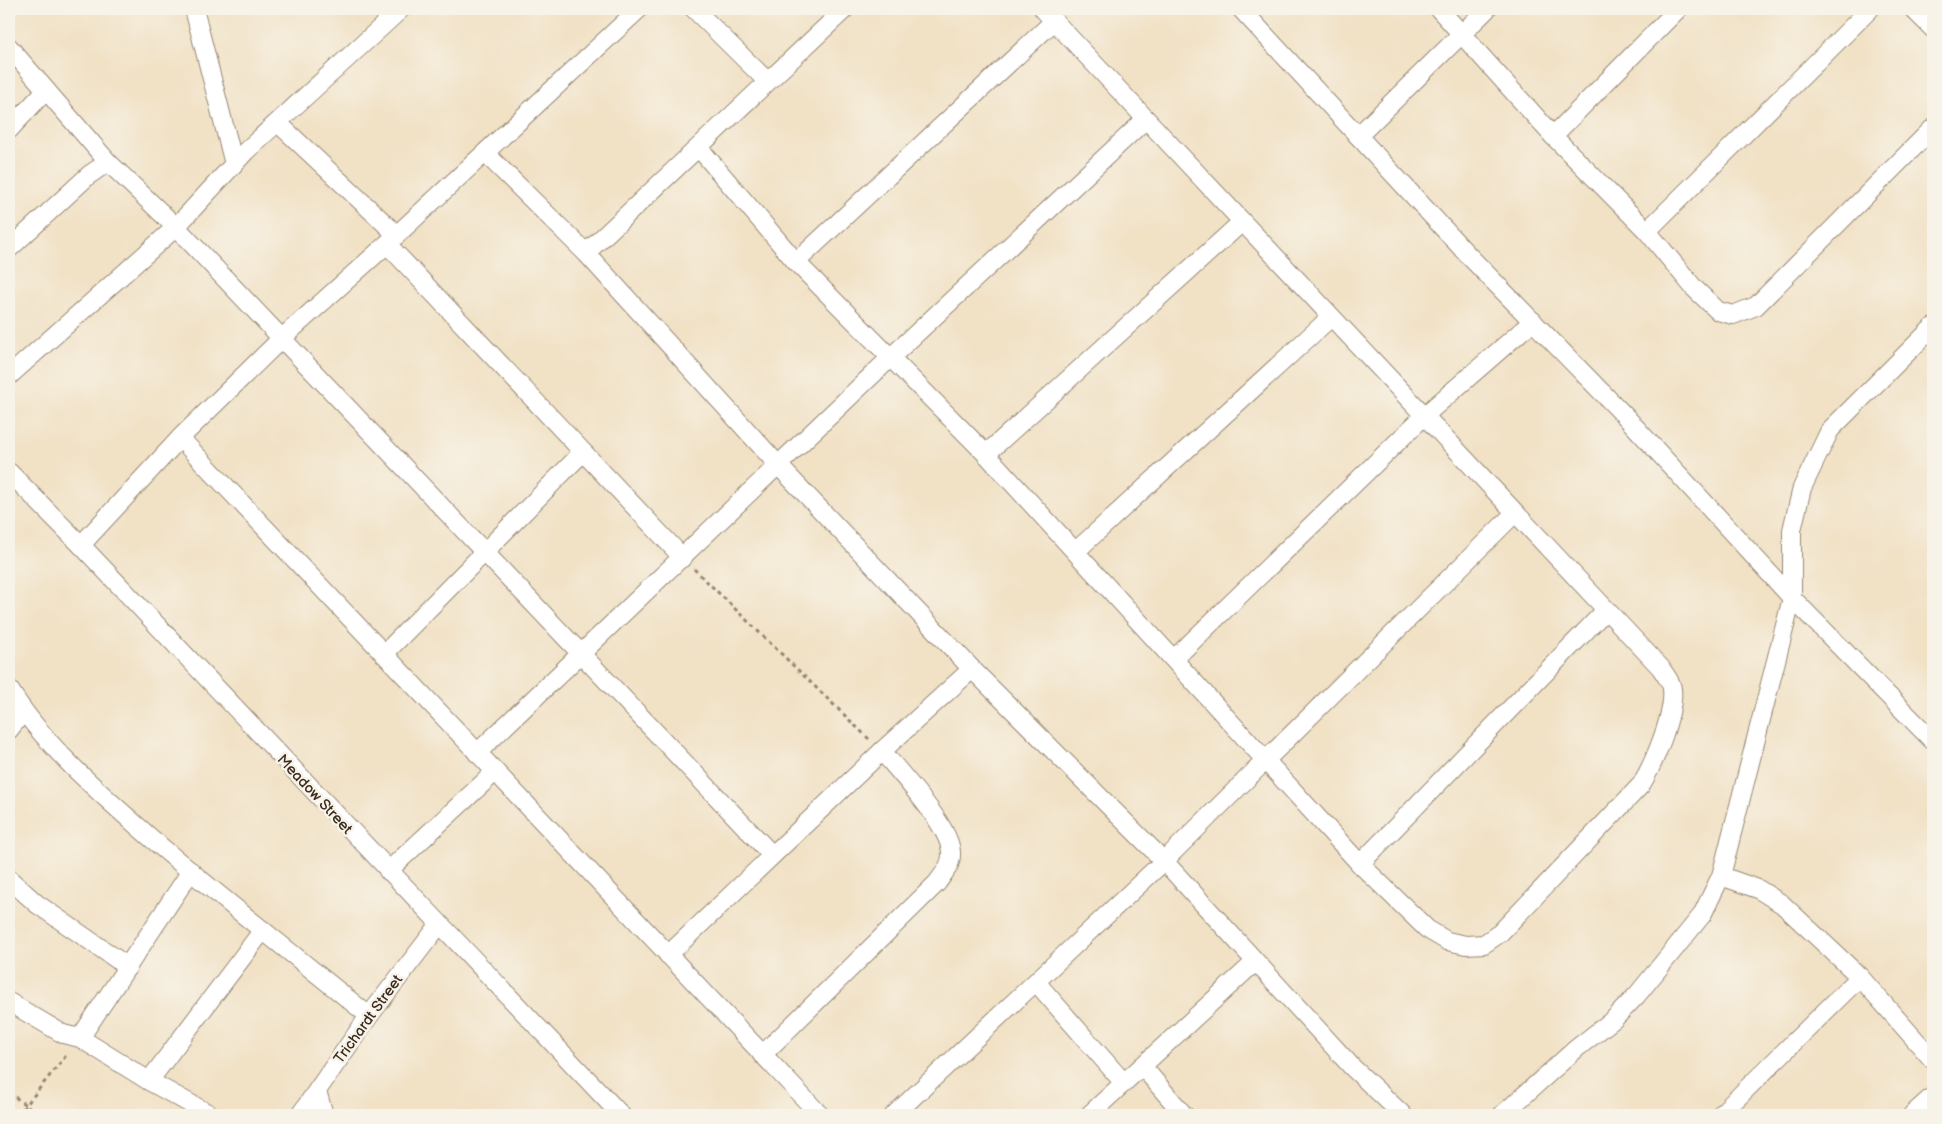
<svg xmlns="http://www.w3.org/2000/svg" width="1942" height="1124" font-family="'Balsamiq Sans',sans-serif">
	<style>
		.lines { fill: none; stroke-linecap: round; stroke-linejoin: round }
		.minor-casing { stroke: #968672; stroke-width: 20 }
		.path { stroke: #968672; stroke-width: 3; stroke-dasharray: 4 4; stroke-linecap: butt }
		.minor { stroke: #fff; stroke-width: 18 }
		.labels { text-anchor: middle; stroke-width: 5; stroke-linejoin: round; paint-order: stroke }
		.street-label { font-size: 15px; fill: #3b2a1e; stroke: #f7f3e8 }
	</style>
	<rect width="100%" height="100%" fill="#f7f3e8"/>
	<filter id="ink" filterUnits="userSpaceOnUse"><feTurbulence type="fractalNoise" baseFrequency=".02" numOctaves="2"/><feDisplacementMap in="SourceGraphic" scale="10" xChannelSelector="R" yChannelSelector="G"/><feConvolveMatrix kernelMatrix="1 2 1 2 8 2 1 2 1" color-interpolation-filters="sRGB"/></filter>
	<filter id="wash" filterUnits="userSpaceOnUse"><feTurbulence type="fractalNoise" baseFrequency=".0096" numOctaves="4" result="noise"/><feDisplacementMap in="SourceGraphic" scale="20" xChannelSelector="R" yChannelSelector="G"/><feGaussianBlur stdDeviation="1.12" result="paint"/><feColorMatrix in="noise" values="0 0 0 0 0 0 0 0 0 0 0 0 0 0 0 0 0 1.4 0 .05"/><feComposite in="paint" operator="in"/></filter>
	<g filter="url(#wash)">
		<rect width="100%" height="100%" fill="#f1e1c5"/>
	</g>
	<g filter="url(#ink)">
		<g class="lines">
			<defs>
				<g id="minor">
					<path d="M194,9l40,155"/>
					<path d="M694,9l73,72"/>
					<path d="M1241,9l227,246 158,162 166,181 141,143"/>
					<path d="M1439,9l114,127 94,95 47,57 24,23 15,4 23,-9 177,-178"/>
					<path d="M1913,9l20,20"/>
					<path d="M9,47l99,115 68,65 596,628"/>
					<path d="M278,123l119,112"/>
					<path d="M9,130l37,-40"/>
					<path d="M1358,136l129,-127"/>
					<path d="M1553,136l125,-127"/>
					<path d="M699,148l97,114 190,192 374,410 67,65 20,12 19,4 18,-1 16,-11 141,-148c13,-22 34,-71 31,-96 0,-7 -8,-15 -11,-21l-618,-659"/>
					<path d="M485,153l101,100 193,213 193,203 192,192 188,206 51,48"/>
					<path d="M1647,231l223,-222"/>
					<path d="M387,244l296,314"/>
					<path d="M9,249l80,-74 19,-13"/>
					<path d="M586,253l259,-244"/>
					<path d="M796,262l258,-241"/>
					<path d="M9,376l167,-149 70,-76 155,-142"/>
					<path d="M180,438l640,677"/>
					<path d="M986,454l256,-232"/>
					<path d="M9,472l72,73 540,570"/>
					<path d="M81,545l99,-107 101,-99 106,-95 252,-235"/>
					<path d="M1076,551l255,-234"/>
					<path d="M384,654l199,-202"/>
					<path d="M1174,659l250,-243 109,-95"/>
					<path d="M9,689c36,58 92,105 143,150 71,61 145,118 217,177"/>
					<path d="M9,730l14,-18"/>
					<path d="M477,753l413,-395 256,-239"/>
					<path d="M1360,864l246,-254"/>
					<path d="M388,871l107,-99"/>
					<path d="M1721,876l37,13 24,15 78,73 73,83"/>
					<path d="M9,879l28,25 91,63"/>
					<path d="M668,955l214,-204 90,-82"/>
					<path d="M1036,982l88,101"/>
					<path d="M9,1002l54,32 17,4 69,43 62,34"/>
					<path d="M80,1038l111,-167"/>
					<path d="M762,1055l175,-172c7,-10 15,-18 14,-31 -1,-26 -52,-80 -69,-101"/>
					<path d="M1142,1066l42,49"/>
					<path d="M149,1081l114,-151"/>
					<path d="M317,1091l7,24"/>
					<path d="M300,1115l69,-99 70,-91"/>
					<path d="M894,1115l270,-254 351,-348"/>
					<path d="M1089,1115l166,-153"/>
					<path d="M1502,1115l75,-67 37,-29 23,-24 65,-80 19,-39 71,-278v-68l10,-42 28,-58 103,-103"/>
					<path d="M1720,1115l140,-138"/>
					<path d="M1912,1115l21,-19"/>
				</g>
			</defs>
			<use href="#minor" class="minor-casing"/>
			<g class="path">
				<path d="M694,569l176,171"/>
				<path d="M9,1092l29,23"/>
				<path d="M18,1115l50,-62"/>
			</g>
			<use href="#minor" class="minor"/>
		</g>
	</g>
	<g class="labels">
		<g class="street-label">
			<text transform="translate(315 794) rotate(47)" y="5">Meadow Street</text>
			<text transform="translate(368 1019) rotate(-54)" y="5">Trichardt Street</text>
		</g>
	</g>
	<rect width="1942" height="1124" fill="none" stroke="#f7f3e8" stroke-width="30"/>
</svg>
